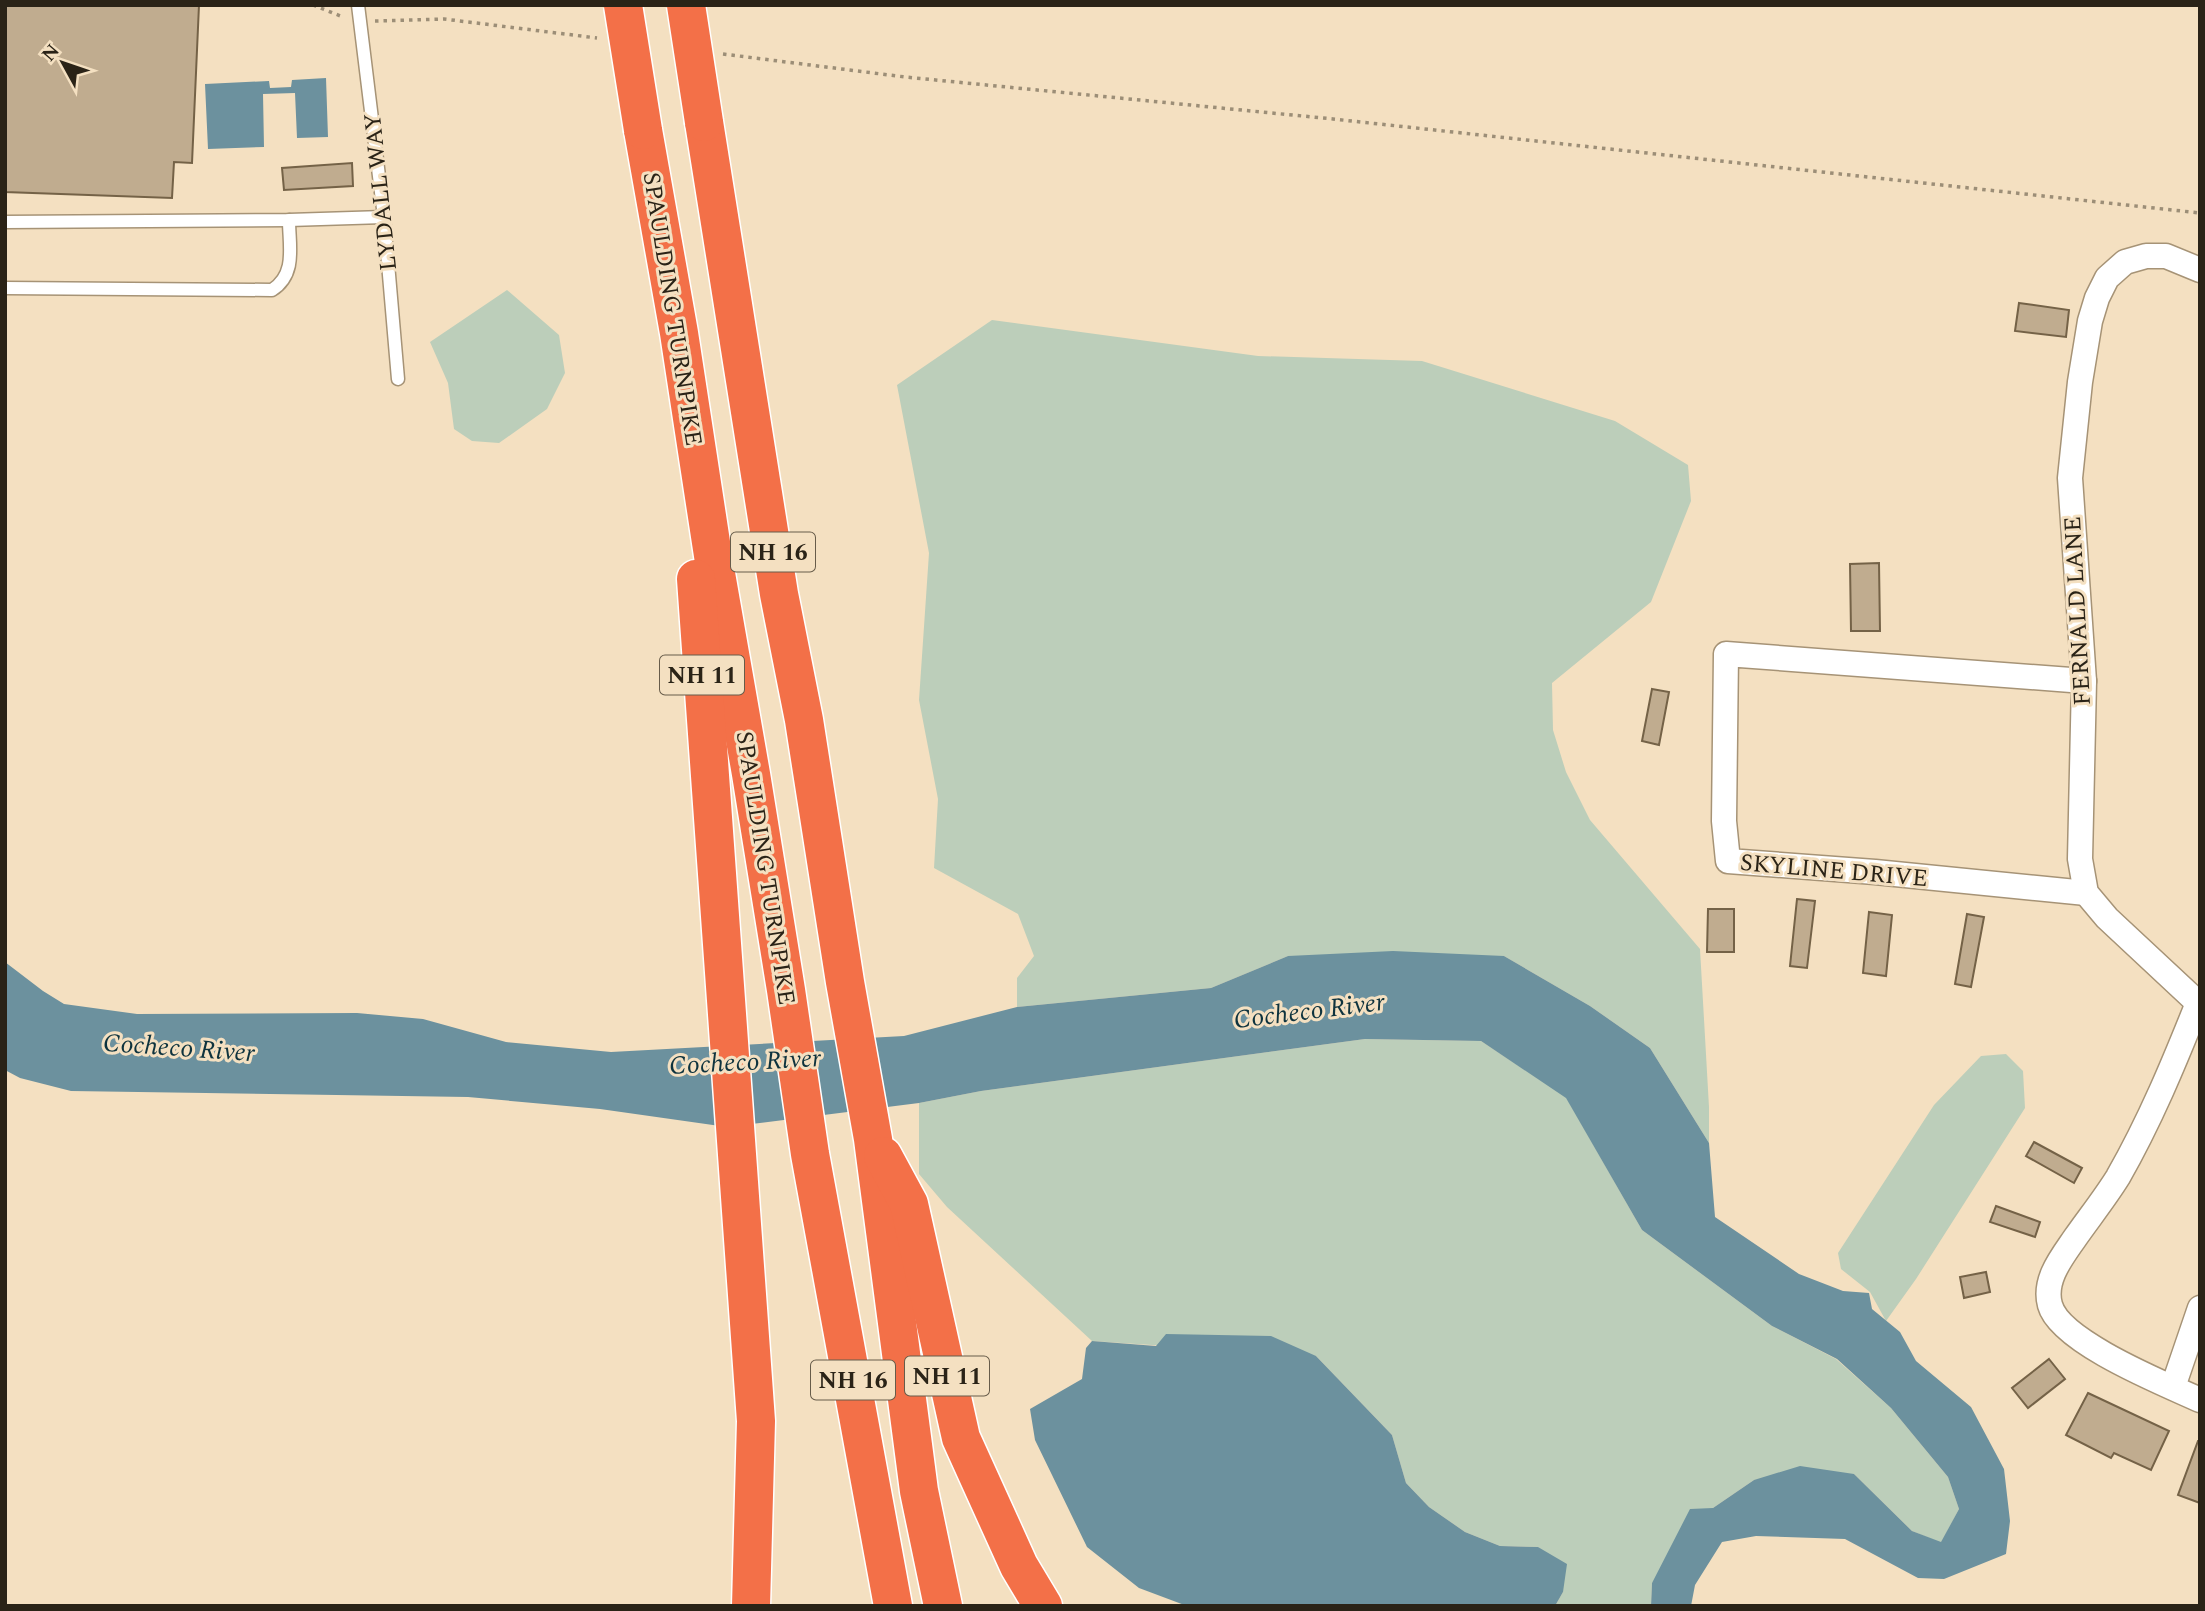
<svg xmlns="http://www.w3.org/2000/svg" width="2205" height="1611" font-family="Spectral,serif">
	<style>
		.green { fill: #bcceba }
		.water { fill: #6c919e }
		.building { fill: #c0ac8f; stroke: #746247; stroke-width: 2 }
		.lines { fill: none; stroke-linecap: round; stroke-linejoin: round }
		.service-casing { stroke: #a69376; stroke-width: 15 }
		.minor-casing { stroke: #a69376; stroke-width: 27 }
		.motorway-casing { stroke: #fff; stroke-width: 41 }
		.path { stroke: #9c8e77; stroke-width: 3.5; stroke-dasharray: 3.5 5; stroke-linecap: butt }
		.service { stroke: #fff; stroke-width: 12 }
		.minor { stroke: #fff; stroke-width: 24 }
		.motorway { stroke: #f37048; stroke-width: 38 }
		.motorway-bridge-casing { stroke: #fff; stroke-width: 41; stroke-linecap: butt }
		.motorway-bridge { stroke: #f37048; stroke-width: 38 }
		.labels { text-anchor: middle; stroke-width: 6; stroke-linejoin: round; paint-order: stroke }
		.shield { fill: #f4e0c1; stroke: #675c4a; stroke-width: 2 }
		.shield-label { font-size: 23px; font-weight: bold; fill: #2a2317 }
		.street-label { font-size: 24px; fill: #2a2317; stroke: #f4e0c1 }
		.water-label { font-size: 26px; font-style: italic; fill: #0e333e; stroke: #f4e0c1 }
	</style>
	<rect width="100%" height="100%" fill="#f4e0c1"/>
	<g class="green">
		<path d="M507,290l52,45 6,38 -18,36 -48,34 -27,-2 -18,-12 -6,-46 -18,-41z"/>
		<path d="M992,320l266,36 164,5 193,60 73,44 3,36 -40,101 -99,81 1,47 13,42 24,48 110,129 9,158v36l-59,-95 -60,-42 -86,-50h-216l-77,32 -194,19v-29l17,-22 -16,-42 -84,-46 4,-69 -19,-99 10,-147 -32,-168z"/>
		<path d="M1365,1039l116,2 85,56 76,133 130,96 64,33 55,49 57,69 11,32 -18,34 -29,-12 -58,-57 -100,6 -41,28 -61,75 -1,23h-96l8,-14 -25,-45 -38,-1 -35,-14 -36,-25 -23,-24 -14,-48 -76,-79 -224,-15 -145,-134 -28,-33v-71l62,-12z"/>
		<path d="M2006,1054l17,17 2,37 -109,171 -30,42 -16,-29 -29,-23 -3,-16 96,-148 47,-49z"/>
	</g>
	<g class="water">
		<path d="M326,78l2,59 -31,1 -2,-45 -32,1 1,53 -56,2 -3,-65 64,-3 1,7 21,-1 1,-7z"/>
		<path d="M1393,951l111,5 86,50 60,42 59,95 6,74 84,57 44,17 26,2 3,16 28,23 16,29 55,46 33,62 6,52 -4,33 -62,25 -26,-1 -73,-39 -89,-3 -34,6 -27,43 -4,21h-40l1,-23 38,-74 23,-1 41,-28 46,-14 54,8 58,57 29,11 18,-33 -11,-32 -57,-69 -54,-49 -65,-33 -130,-96 -76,-132 -85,-57 -116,-2 -384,52 -62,12 -192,24 -127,-18 -132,-12 -397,-6 -51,-13 -15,-8v-108l38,29 21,13 73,10 220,-1 66,6 83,23 105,10 293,-16 113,-29 194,-19 77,-32z"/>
		<path d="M1166,1334l105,2 45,20 76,79 14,48 23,24 36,25 35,14 38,1 29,17 -4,28 -8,14h-368l-48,-18 -52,-41 -52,-107 -5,-31 52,-30 4,-31 6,-7 64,5z"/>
	</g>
	<g class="building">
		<path d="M5,5h194l-7,158 -18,-1 -2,36 -167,-6z"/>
		<path d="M352,163l1,23 -69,4 -2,-22z"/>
		<path d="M2019,303l50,7 -3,27 -51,-6z"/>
		<path d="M1879,563l1,68h-29l-1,-67z"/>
		<path d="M1652,689l17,3 -10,53 -17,-4z"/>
		<path d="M1797,899l18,2 -8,67 -17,-2z"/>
		<path d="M1708,909h26v43h-27z"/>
		<path d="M1869,912l23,3 -6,61 -23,-3z"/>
		<path d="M1967,914l17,3 -13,70 -16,-3z"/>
		<path d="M2034,1142l48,26 -8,15 -48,-27z"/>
		<path d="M1996,1206l44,16 -5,15 -45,-15z"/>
		<path d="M1986,1272l4,20 -26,6 -4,-21z"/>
		<path d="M2049,1359l16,20 -37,29 -16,-20z"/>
		<path d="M2088,1393l81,38 -18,39 -37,-17 -3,5 -45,-23z"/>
		<path d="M2198,1441h2v62l-22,-8z"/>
	</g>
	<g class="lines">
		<defs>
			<g id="service">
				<path d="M358,5l26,212 14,162"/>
				<path d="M5,222l284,-2 95,-3"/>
				<path d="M5,288l267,2c25,-16 17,-44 17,-70"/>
			</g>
			<g id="minor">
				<path d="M2084,681l-358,-27 -2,167 4,40 147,11 211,21"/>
				<path d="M2198,1003l-91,-85 -21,-25 -6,-34 4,-178 -14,-203 10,-96 10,-61 7,-23 10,-20 18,-16 21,-6h20l34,14"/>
				<path d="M2198,1003c-24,60 -48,118 -80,174 -13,21 -29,41 -43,61 -13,19 -32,42 -25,67 10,37 115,79 150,95"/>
				<path d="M2173,1387l27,-79"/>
			</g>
			<g id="motorway">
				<path d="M704,122l75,472 25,126 41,262 28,157 46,352 24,115"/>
				<path d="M643,130l36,203 35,229 37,212 35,216 24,164 83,452"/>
				<path d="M696,579l60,842 -5,185"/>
				<path d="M883,1156l26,48 52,234 58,128 24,40"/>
			</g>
		</defs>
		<use href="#service" class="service-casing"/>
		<use href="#minor" class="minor-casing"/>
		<use href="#motorway" class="motorway-casing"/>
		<g class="path">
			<path d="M313,5l30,12"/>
			<path d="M375,21l69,-2 153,19"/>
			<path d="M723,54l182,23 428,42 867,94"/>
		</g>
		<use href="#service" class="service"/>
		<use href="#minor" class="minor"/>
		<use href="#motorway" class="motorway"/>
		<defs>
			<g id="motorway-bridge">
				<path d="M623,5l20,125"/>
				<path d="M686,5l18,117"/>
			</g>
		</defs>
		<use href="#motorway-bridge" class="motorway-bridge-casing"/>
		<use href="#motorway-bridge" class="motorway-bridge"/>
	</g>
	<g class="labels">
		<g class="shield">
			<rect x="731" y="532.5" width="84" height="39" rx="5"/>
			<rect x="660" y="655.5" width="84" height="39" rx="5"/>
			<rect x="905" y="1356.5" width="84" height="39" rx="5"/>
			<rect x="811" y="1360.5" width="84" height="39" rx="5"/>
		</g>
		<g class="shield-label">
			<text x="773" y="560">NH 16</text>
			<text x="702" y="683">NH 11</text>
			<text x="947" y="1384">NH 11</text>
			<text x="853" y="1388">NH 16</text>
		</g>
		<g class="street-label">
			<text transform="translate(380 192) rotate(-96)" y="8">LYDALL WAY</text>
			<text transform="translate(673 309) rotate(81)" y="8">SPAULDING TURNPIKE</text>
			<text transform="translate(2077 611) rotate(-93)" y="8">FERNALD LANE</text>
			<text transform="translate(766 868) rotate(81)" y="8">SPAULDING TURNPIKE</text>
			<text transform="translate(1834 870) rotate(5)" y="8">SKYLINE DRIVE</text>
		</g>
		<g class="water-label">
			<text transform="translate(1309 1010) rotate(-7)" y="9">Cocheco River</text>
			<text transform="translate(179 1047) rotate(4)" y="9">Cocheco River</text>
			<text transform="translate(745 1061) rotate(-3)" y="9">Cocheco River</text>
		</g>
	</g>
	<rect width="2205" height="1611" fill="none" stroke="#2a2317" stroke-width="14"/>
	<g transform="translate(63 63) rotate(310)" stroke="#f4e0c1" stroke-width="5" paint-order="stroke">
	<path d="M0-5L12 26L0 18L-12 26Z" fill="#2a2317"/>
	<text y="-10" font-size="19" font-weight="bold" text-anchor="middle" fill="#2a2317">N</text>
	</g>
</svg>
